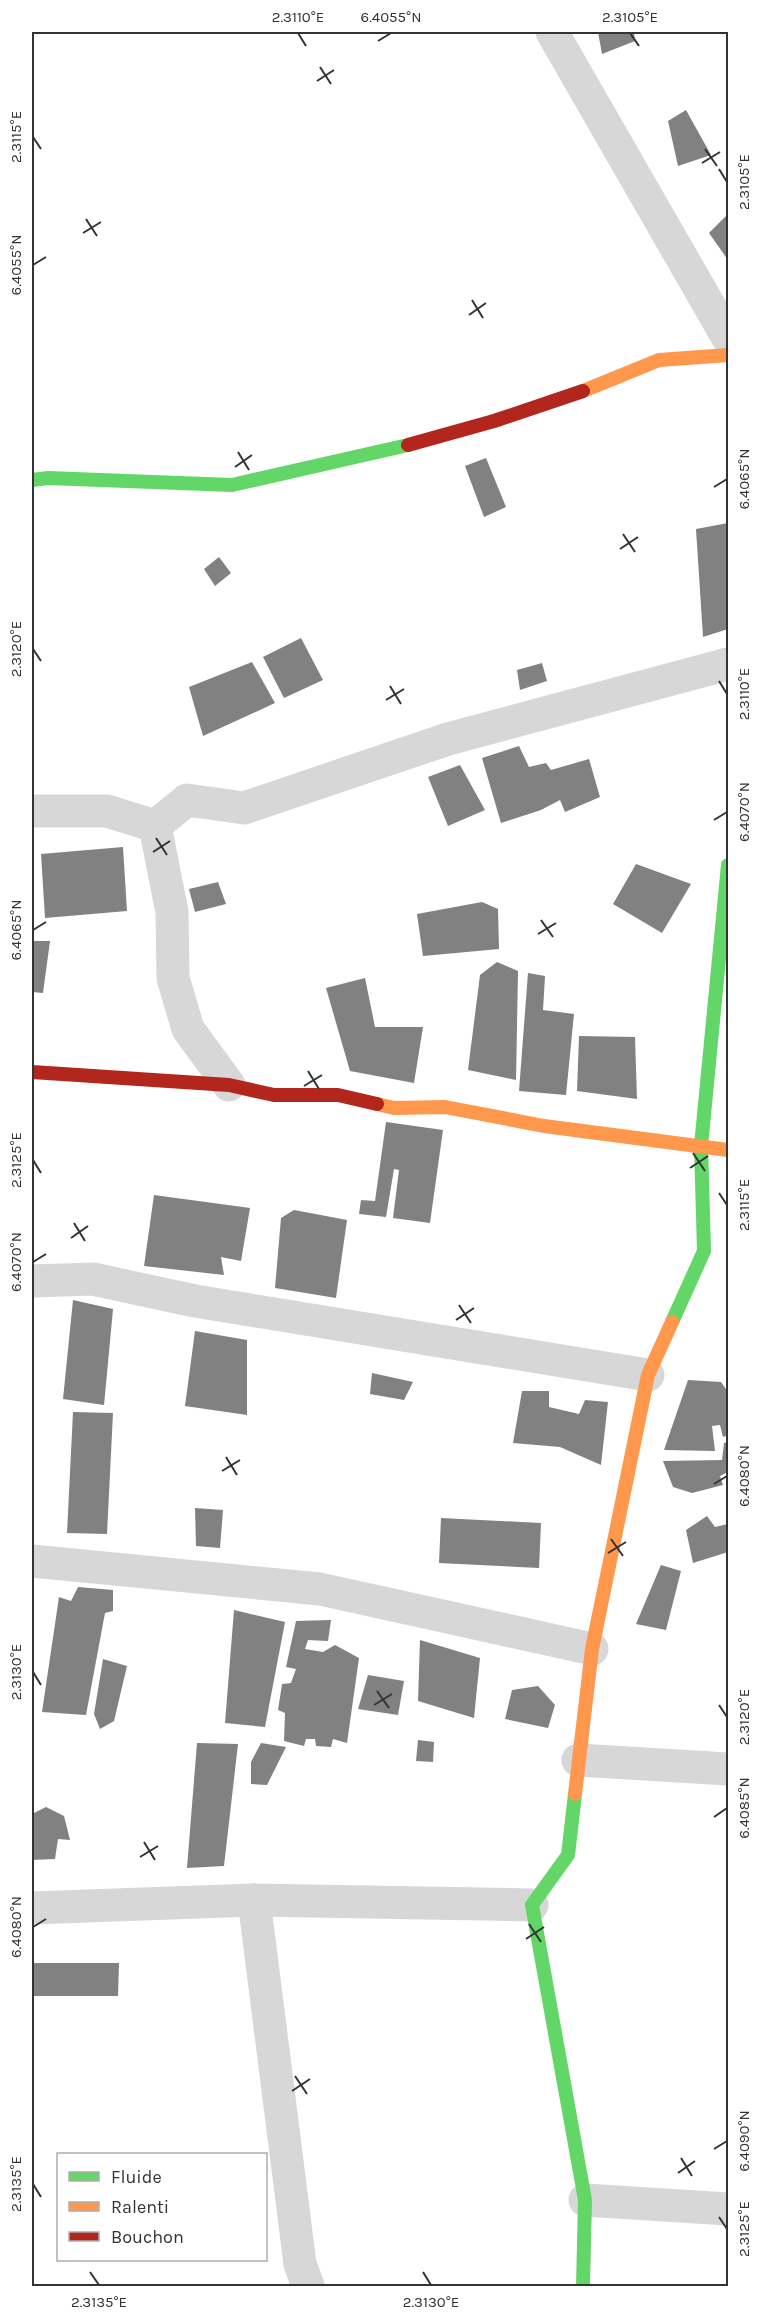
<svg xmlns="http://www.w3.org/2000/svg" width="760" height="2318" font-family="Karla,sans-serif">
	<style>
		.building { fill: #818181 }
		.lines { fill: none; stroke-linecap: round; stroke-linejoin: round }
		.street { stroke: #d7d7d7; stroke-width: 33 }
		.fast { stroke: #63d668; stroke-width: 14 }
		.slow { stroke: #ff974d; stroke-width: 14 }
		.jam { stroke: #b3261e; stroke-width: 14 }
		.ticks { fill: none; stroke: #333; stroke-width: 2 }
		.neatline { fill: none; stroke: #333; stroke-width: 2 }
		.ticks-label { font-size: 15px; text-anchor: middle; fill: #333 }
	</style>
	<rect width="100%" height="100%" fill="#fff"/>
	<g class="building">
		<path d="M598,32h36l1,9 -33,13z"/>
		<path d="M686,110l25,45 -33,11 -10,-45z"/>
		<path d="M728,214v46l-19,-27z"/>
		<path d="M486,458l20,49 -22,10 -19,-51z"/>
		<path d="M728,523v106l-25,8 -7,-108z"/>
		<path d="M219,557l12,16 -16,13 -11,-17z"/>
		<path d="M301,638l22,42 -39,18 -21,-41z"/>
		<path d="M252,662l23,41 -72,33 -14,-49z"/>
		<path d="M542,663l5,18 -27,9 -3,-20z"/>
		<path d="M519,746l10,21 17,-4 5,7 38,-11 11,38 -35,15 -5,-12 -19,10 -40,13 -19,-65z"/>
		<path d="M460,765l25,45 -37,16 -20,-49z"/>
		<path d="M123,847l4,64 -82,7 -4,-64z"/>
		<path d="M636,864l55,20 -29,49 -49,-29z"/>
		<path d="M218,882l8,22 -31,8 -6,-23z"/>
		<path d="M482,902l16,7 1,40 -76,7 -6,-42z"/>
		<path d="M32,941h18l-7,52 -11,-1z"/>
		<path d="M497,962l21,9 -2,109 -48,-10 12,-95z"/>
		<path d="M528,973l17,3 -2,34 31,4 -8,81 -47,-4z"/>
		<path d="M365,978l10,49h48l-9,56 -64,-12 -24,-83z"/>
		<path d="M579,1036l56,1 2,62 -60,-8z"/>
		<path d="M386,1122l57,8 -13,93 -37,-5 6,-48 -5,-1 -8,48 -27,-3 2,-14 14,1z"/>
		<path d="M154,1195l96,13 -9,53 -20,-4 3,18 -80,-9z"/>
		<path d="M294,1210l53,10 -11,78 -61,-10 6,-70z"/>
		<path d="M73,1300l40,9 -9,96 -41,-6z"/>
		<path d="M195,1331l52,9v75l-62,-9z"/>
		<path d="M372,1373l41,9 -9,18 -34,-6z"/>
		<path d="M688,1380l33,2 7,10v43l-5,2 -3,-12 -8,1 3,25 -51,-1z"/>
		<path d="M522,1391h27v16l30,7 6,-14 23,2 -7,63 -41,-18 -47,-4z"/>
		<path d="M73,1412l40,1 -6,121 -40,-1z"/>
		<path d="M728,1442v30l-8,4 3,9 -31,8 -19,-6 -10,-26 59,-1 2,-17z"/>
		<path d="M195,1508l28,2 -3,38 -24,-2z"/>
		<path d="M707,1516l8,11 13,-3v28l-35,11 -7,-33z"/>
		<path d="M441,1518l100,5 -2,45 -100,-5z"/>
		<path d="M661,1565l20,6 -15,59 -30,-6z"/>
		<path d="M78,1587l35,3v21l-8,2 -19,102 -44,-3 17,-115 12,4z"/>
		<path d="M234,1610l51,12 -20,105 -40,-4z"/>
		<path d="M331,1620l-3,21 -20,-1 -3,9 18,3 12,-7 24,13 -12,85 -14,-4 -2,8 -15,-1 -1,-7h-9l-2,7 -20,-5 1,-28 -7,-3 4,-26 9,-1 5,-14 -10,-2 10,-46z"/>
		<path d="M420,1640l60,18 -6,60 -56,-17z"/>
		<path d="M103,1659l24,7 -13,55 -14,8 -6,-15z"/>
		<path d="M368,1675l36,6 -6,34 -40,-6z"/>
		<path d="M538,1686l17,19 -7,23 -43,-9 7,-29z"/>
		<path d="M418,1740l16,2 -1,20 -17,-1z"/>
		<path d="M197,1743l41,1 -14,122 -37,2z"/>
		<path d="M261,1743l25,4 -19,38 -16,-1v-22z"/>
		<path d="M46,1807l18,9 6,24 -12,-1 -3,20 -23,1v-46z"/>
		<path d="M32,1963h87l-1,33h-86z"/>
	</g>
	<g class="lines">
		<g class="street">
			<path d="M552,32l176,306"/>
			<path d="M32,811h75l48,15"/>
			<path d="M155,826l32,-26 57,8 204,-69 280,-75"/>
			<path d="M155,826l17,86 1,66 15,51 41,56"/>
			<path d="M32,1281l61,-2 102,22 453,74"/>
			<path d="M32,1561l288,28 272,60"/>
			<path d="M578,1760l150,9"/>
			<path d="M254,1900l46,364 8,22"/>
			<path d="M32,1908l222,-8 278,5"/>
			<path d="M585,2200l143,9"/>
		</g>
		<g class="fast">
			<path d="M32,480l16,-2 184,7 176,-40"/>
			<path d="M672,1322l32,-71 -3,-105 27,-281"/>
			<path d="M575,1794l-7,61 -36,50 53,295 -2,86"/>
		</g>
		<g class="slow">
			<path d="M583,391l76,-31 69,-5"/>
			<path d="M377,1104l17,4 51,-1 99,19 184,24"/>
			<path d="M575,1794l17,-145 56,-274 24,-53"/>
		</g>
		<g class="jam">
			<path d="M408,445l86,-24 89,-30"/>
			<path d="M32,1072l197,13 45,10h64l39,9"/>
		</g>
	</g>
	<path class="ticks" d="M298,33l8,13M630,33l9,13M378,41l13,-8M320,67l11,17M317,81l17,-11M33,137l8,12M705,149l12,17M702,163l18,-11M719,169l8,13M86,219l11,17M83,233l18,-11M33,265l13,-8M472,300l11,18M469,315l17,-12M238,452l11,18M235,467l17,-12M714,487l13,-8M623,534l12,18M620,549l18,-12M33,649l8,12M719,681l8,13M390,686l11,18M386,700l18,-11M714,820l13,-8M156,838l11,17M153,852l17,-11M541,920l12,17M33,930l13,-8M538,934l18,-11M308,1071l11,18M304,1086l18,-11M693,1153l12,18M33,1160l8,13M690,1168l18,-12M719,1193l8,12M74,1223l11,18M71,1238l17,-12M33,1262l13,-8M459,1305l12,18M456,1320l18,-12M226,1457l11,18M222,1471l18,-11M714,1484l13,-8M611,1539l12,17M608,1553l18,-11M33,1672l8,13M377,1691l12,17M374,1705l18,-11M719,1705l8,12M714,1817l13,-9M144,1842l11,18M140,1857l18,-11M529,1924l12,18M33,1927l13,-8M526,1939l18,-12M295,2076l12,18M292,2091l18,-12M714,2149l13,-8M681,2158l11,18M678,2173l17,-12M33,2184l8,13M719,2217l8,12M90,2272l9,13M423,2272l8,13"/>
	<rect width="760" height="2318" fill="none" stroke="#ffffff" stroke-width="66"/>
	<rect x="57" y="2153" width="210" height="108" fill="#ffffff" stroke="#adadad" stroke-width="1.5"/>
	<rect x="69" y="2172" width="30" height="9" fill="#63d668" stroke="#adadad" stroke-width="1.5"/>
	<text x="111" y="2183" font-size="18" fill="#333333">Fluide</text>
	<rect x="69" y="2202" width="30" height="9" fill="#ff974d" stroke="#adadad" stroke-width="1.5"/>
	<text x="111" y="2213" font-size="18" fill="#333333">Ralenti</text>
	<rect x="69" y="2232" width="30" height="9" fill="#b3261e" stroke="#adadad" stroke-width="1.5"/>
	<text x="111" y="2243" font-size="18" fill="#333333">Bouchon</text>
	<rect x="33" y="33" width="694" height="2252" class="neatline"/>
	<g class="ticks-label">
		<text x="298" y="22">2.3110°E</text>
		<text x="391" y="22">6.4055°N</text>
		<text x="630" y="22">2.3105°E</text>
		<text transform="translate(16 137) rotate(-90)" y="5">2.3115°E</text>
		<text transform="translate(744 182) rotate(-90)" y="5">2.3105°E</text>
		<text transform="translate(16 265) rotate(-90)" y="5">6.4055°N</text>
		<text transform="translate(744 479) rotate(-90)" y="5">6.4065°N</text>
		<text transform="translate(16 649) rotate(-90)" y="5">2.3120°E</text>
		<text transform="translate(744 694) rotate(-90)" y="5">2.3110°E</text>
		<text transform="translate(744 812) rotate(-90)" y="5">6.4070°N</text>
		<text transform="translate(16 930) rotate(-90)" y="5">6.4065°N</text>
		<text transform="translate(16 1160) rotate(-90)" y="5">2.3125°E</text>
		<text transform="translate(744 1205) rotate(-90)" y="5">2.3115°E</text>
		<text transform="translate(16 1262) rotate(-90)" y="5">6.4070°N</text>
		<text transform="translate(744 1476) rotate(-90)" y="5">6.4080°N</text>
		<text transform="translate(16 1672) rotate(-90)" y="5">2.3130°E</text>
		<text transform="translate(744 1717) rotate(-90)" y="5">2.3120°E</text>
		<text transform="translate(744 1808) rotate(-90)" y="5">6.4085°N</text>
		<text transform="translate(16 1927) rotate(-90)" y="5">6.4080°N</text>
		<text transform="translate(744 2141) rotate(-90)" y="5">6.4090°N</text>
		<text transform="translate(16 2184) rotate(-90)" y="5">2.3135°E</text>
		<text transform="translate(744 2229) rotate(-90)" y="5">2.3125°E</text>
		<text x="99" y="2307">2.3135°E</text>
		<text x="431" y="2307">2.3130°E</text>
	</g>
</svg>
